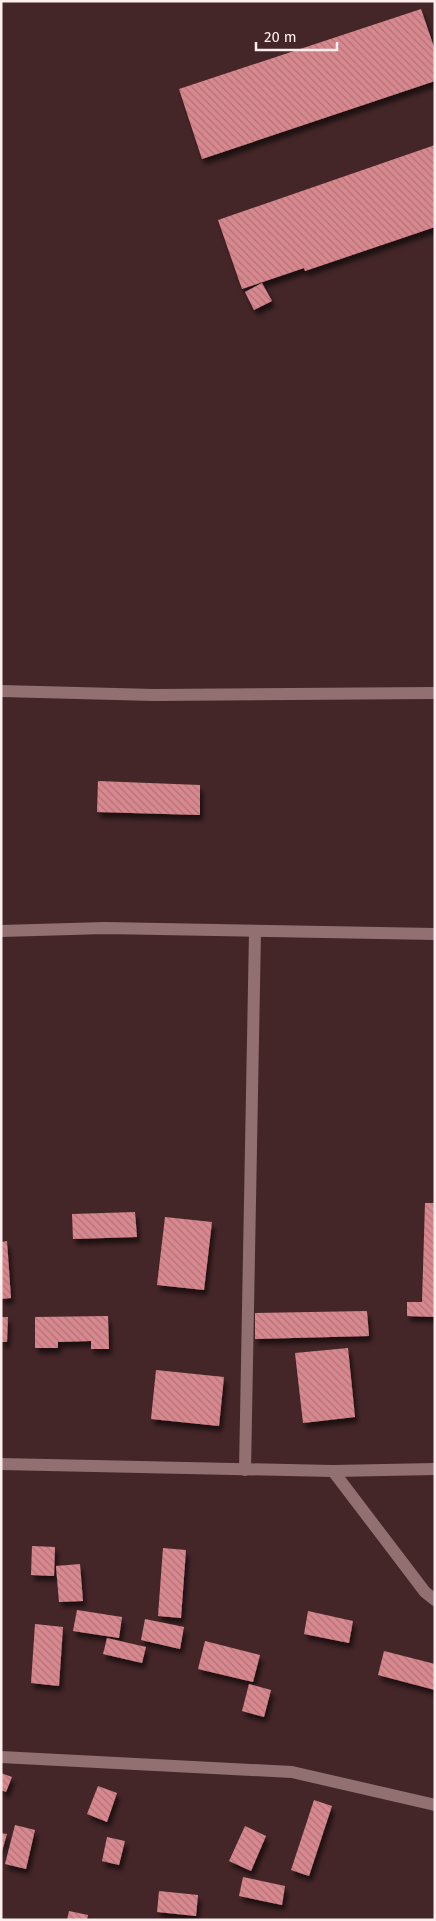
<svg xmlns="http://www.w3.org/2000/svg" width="436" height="1921" font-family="'Fira Sans',sans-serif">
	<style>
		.building { fill: url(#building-back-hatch); filter: url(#shadow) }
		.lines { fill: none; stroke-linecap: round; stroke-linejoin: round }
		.minor { stroke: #927071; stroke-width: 12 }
	</style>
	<defs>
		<pattern id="building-back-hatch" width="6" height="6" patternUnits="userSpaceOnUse" patternTransform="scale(1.25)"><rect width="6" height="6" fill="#d8888e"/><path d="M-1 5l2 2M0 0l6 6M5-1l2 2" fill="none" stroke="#ae7479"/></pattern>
		<filter id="shadow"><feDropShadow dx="3" dy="5.5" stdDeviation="2.5" flood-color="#0009"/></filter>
	</defs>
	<rect width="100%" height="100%" fill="#452628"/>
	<g class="building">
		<path d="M421,9l14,41v31l-233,78 -23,-70z"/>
		<path d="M435,145v82l-130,44 -1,-3 -62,21 -24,-69z"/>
		<path d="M262,283l10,18 -18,9 -9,-18z"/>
		<path d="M98,781l102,4v30l-103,-3z"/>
		<path d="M425,1203h10v114l-28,-1v-14h15z"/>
		<path d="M135,1212l2,25 -64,2 -1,-25z"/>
		<path d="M165,1217l47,5 -8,68 -47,-5z"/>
		<path d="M7,1241l4,57 -10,1v-57z"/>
		<path d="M367,1311l2,25 -114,3v-26z"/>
		<path d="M108,1316l1,33h-18v-8l-33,1v6h-23v-31z"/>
		<path d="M1,1317h7l-1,25h-6z"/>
		<path d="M348,1348l7,69 -52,6 -8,-70z"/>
		<path d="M156,1370l68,7 -5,49 -68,-7z"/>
		<path d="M32,1546l23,1 -1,29 -23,-1z"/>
		<path d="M163,1548l23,2 -5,68 -23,-2z"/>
		<path d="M80,1564l3,37 -24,1 -3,-36z"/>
		<path d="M77,1610l45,7 -3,21 -46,-7z"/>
		<path d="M308,1611l45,10 -4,22 -45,-9z"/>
		<path d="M145,1619l39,8 -4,22 -39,-9z"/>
		<path d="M35,1624l28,3 -4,59 -28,-3z"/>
		<path d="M107,1638l39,9 -4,16 -39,-9z"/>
		<path d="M205,1641l55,14 -7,27 -55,-13z"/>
		<path d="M384,1651l51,13v26l-57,-15z"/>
		<path d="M249,1684l22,6 -7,27 -22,-6z"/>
		<path d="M1,1773l11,4 -6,15 -5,-2z"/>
		<path d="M98,1786l19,7 -10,29 -20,-8z"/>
		<path d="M314,1800l18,6 -23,70 -18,-6z"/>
		<path d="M15,1825l20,5 -9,39 -21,-5z"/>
		<path d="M245,1826l21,10 -15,35 -22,-10z"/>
		<path d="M1,1833l6,1 -5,17h-1z"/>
		<path d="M107,1837l18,4 -6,24 -17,-4z"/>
		<path d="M243,1877l42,9 -3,19 -43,-9z"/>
		<path d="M159,1891l39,4 -2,21 -39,-4z"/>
		<path d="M69,1911l19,4 -1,5h-20z"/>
	</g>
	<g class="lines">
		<g class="minor">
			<path d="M1,691l153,4 281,-2"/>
			<path d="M1,931l104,-3 330,6"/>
			<path d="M1,1464l332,7 102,-2"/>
			<path d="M245,1470l10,-538"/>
			<path d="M333,1471l92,121 10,8"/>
			<path d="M1,1757l291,15 143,33"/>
		</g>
	</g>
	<rect width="436" height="1921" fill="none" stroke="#ffeeee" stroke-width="5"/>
	<path d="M256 42v8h81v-8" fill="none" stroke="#ffeeee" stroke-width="2.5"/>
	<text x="264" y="42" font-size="15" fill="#ffeeee" stroke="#452628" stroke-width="4" paint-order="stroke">20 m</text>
</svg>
